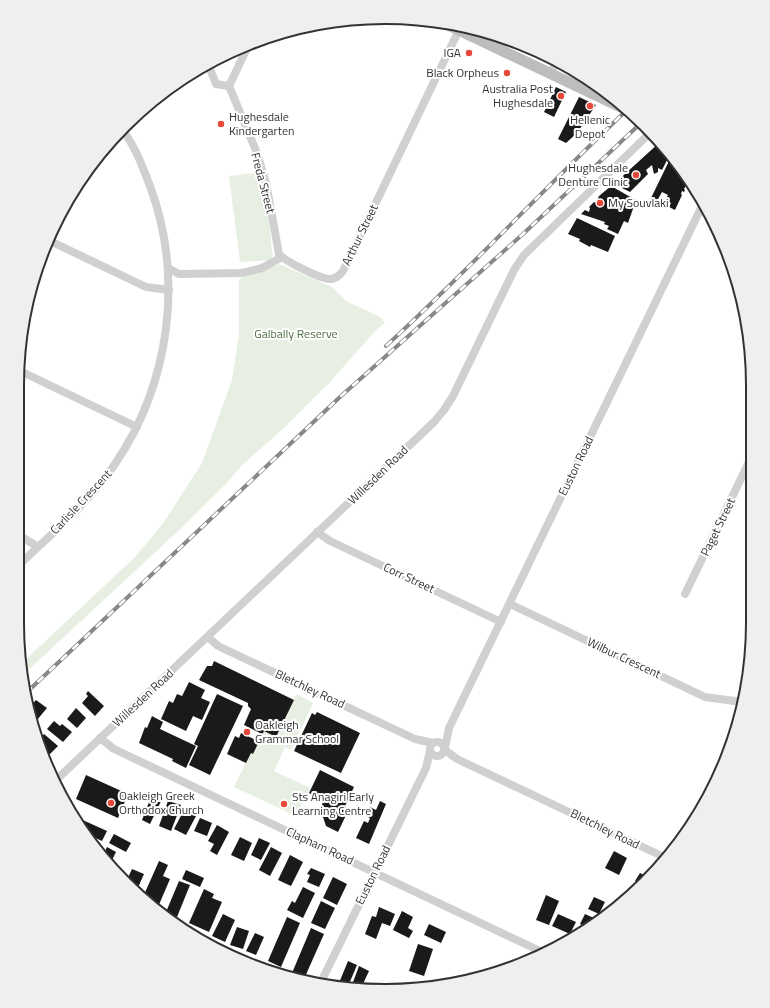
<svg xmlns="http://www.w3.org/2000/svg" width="770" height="1008" font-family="'Titillium Web',sans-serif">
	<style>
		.green { fill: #e6efe1 }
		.building { fill: #1a1a1a }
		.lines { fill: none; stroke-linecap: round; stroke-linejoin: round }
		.street { stroke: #d0d0d0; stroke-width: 8 }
		.secondary { stroke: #bdbdbd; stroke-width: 11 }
		.rail-casing { stroke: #888; stroke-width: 4 }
		.rail { stroke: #fff; stroke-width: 2.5; stroke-dasharray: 8; stroke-linecap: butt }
		.poi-dot { fill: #e54939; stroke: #fff; stroke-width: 1.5 }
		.labels { text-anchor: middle; stroke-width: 4; stroke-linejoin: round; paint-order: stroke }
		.poi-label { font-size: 12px; fill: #333; stroke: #fff; text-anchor: start }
		.street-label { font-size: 12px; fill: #333; stroke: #fff }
		.park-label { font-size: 12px; fill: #4e6f3f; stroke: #fff }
		.rim { fill: none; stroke: #333; stroke-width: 2 }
	</style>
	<rect width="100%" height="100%" fill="#fff"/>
	<g class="green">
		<path d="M257,173l11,39 5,48 -33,2 -11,-86z"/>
		<path d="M279,264l53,23 14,14 34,16 5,6 -8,6 -47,53 -46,46 -42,37 -16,19 -50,49 -152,141 -2,-11 113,-106 29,-35 38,-59 30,-83 7,-45v-56z"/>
		<path d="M296,694l17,9 -22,47 -6,-3 -11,24 36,17 -14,28 -62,-29 17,-34 2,1 11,-23 12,6z"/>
	</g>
	<g class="building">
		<path d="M556,87l10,5 -12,25 -10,-5z"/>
		<path d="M579,97l17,8 -19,28 -11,10 -8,-4z"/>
		<path d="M660,142l30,37 -6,10 1,1 -1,2 -2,-1 -1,3 1,1 -7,15 -6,-3 2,-4 -6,-3 3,-5 -6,-3 -5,9 -6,-3 20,-41 -2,-1 -7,14 -4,-2v4l-4,2 -2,-9 -6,5 2,4 -18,18 -16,-8z"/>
		<path d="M611,186l30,17 -3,5 -4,-2 -6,17 -4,-2 -6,13 -11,-5 2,-3 -5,-2 1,-2 -24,-8 4,-4 4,2 1,-4 -1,-1 5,-5 2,1 3,-7z"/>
		<path d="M577,218l38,18 -7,16 -17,-7 -1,2 -11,-6 1,-2 -12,-5z"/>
		<path d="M214,661l80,39 -18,37 -12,-6 -11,23 -2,-1 -5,10 -19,-9 8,-18 4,2 2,-5 15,7 4,-7 -16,-8 7,-16 -3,-3v-3l-49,-23 8,-14h5z"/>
		<path d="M189,682l16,8 -4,8 9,4 -8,18 -9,-4 -7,15 -25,-12 8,-18 4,2 4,-9 5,2z"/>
		<path d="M88,691l16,15 -9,10 -13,-13 6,-7 -2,-2z"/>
		<path d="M217,694l26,12 -33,69 -21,-10 9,-19 -4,-2z"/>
		<path d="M36,700l11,8 -10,12 -8,-7 -1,-4z"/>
		<path d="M76,708l10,10 -9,10 -10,-9z"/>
		<path d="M317,712l43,21 -19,40 -47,-22 18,-38 3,2z"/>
		<path d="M152,716l11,6 -3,7 36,17 -10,22 -14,-7 1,-2 -34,-16 6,-16 2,1z"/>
		<path d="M54,721l6,5 2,-2 10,8 -9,10 -16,-13z"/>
		<path d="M44,734l14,12 -11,11 -8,-17z"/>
		<path d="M320,770l34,17 -9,19 4,3 -11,23 -12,-6 -5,-15 2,-11 -14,-7z"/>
		<path d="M86,775l42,19 -10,24 -42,-19z"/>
		<path d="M153,792l10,5 -13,27 -8,-4z"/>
		<path d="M168,801l13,4 -10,26 -12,-5z"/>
		<path d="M380,801l6,3 -17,40 -13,-6 8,-17 4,2 2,-5 -4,-2 4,-9 6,3z"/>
		<path d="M184,810l12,6 -10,19 -12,-6z"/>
		<path d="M76,817l31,14 -5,10 -15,-7 -12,-15z"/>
		<path d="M200,818l12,5 -5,13 -13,-5z"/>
		<path d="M217,825l12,7 -12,23 -7,-4 4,-7 -6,-3z"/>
		<path d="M114,834l17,9 -5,9 -17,-9z"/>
		<path d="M240,837l12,6 -8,18 -13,-6z"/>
		<path d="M259,838l11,5 -9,17 -10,-5z"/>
		<path d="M107,847l9,5 -6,12 -7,-9z"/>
		<path d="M271,847l11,6 -12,23 -11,-6z"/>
		<path d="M614,851l13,7 -8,17 -14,-7z"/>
		<path d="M290,855l13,7 -12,24 -13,-6z"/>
		<path d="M159,861l9,4 -5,11 7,3 -12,28 -15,-10z"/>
		<path d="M311,868l14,6 -6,13 -12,-5 3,-7 -3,-1z"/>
		<path d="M132,869l12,5 -8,18 -11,-8z"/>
		<path d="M186,870l18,8 -4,9 -18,-8z"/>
		<path d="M650,872l3,1 -10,12 -8,-4 5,-8 8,4z"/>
		<path d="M333,877l14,7 -10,21 -14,-7z"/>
		<path d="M179,881l11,4 -13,32 -11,-5z"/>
		<path d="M303,887l12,6 -12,25 -16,-8 5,-9 3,2z"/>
		<path d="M204,889l10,5 -2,4 10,4 -13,30 -20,-9z"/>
		<path d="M546,895l13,6 -10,24 -13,-5z"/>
		<path d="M594,897l11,5 -6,12 -11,-5z"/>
		<path d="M321,901l14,7 -10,21 -14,-6z"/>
		<path d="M379,907l16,7 -5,12 -8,-3 -6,16 -11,-5 7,-18 4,1z"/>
		<path d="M402,911l11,6 -5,11 5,3 -4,7 -16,-8z"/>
		<path d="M223,914l12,6 -10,22 -13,-6z"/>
		<path d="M558,914l18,8 -6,12 -18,-8z"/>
		<path d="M585,914l11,5 -6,10 -10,-5z"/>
		<path d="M287,917l13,6 -19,44 -13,-6z"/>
		<path d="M429,924l17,8 -5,11 -17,-8z"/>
		<path d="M237,927l12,4 -6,18 -13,-4z"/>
		<path d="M311,928l13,6 -20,45 -12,-6z"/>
		<path d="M578,929l6,3 -9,4z"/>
		<path d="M255,933l9,4 -8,18 -10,-4z"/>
		<path d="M418,944l15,5 -9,27 -15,-5z"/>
		<path d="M348,961l9,4 -8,19 -10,-1z"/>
		<path d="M359,966l10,5 -7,15 -10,-1z"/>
	</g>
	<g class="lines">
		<g class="street">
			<path d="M249,44l-20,42 28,67 9,30 13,71c5,7 42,25 51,25 6,0 10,-4 13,-8l116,-241"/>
			<path d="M208,64l8,20 13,2"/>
			<path d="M551,73l5,-12"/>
			<path d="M48,240l98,47 23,3"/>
			<path d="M168,268l11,6 63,-1 20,-5 20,-11"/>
			<path d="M18,370l119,57"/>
			<path d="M317,532l13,9 171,81"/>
			<path d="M17,534l21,13"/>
			<path d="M17,567c34,-33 72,-64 98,-103 55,-81 69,-186 35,-278 -8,-20 -13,-36 -26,-54"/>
			<path d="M685,594l65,-134"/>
			<path d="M510,604l195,93 37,5"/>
			<path d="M208,637l10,9 197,93 18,4"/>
			<path d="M100,738l14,11 428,203"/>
			<circle cx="437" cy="749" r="7"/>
			<path d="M445,748l4,-20 254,-524"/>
			<path d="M445,750l12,9 209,99"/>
			<path d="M55,781l379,-359 10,-12 9,-14 61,-126 10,-15 127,-123"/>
			<path d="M321,982l105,-214 4,-17"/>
		</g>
		<path class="secondary" d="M444,23l183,87"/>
		<defs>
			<g id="rail">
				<path d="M386,346c83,-76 159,-159 241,-236"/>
				<path d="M26,693l314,-296 183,-163 119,-112"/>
			</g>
		</defs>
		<use href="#rail" class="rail-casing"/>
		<use href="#rail" class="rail"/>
	</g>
	<g class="poi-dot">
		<circle cx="469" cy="53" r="4"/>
		<circle cx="507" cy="73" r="4"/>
		<circle cx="561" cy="96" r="4"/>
		<circle cx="590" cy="106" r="4"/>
		<circle cx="221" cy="124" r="4"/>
		<circle cx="636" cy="175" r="4"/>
		<circle cx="600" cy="203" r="4"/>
		<circle cx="247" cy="732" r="4"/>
		<circle cx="111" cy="803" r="4"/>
		<circle cx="284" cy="804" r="4"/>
	</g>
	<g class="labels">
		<g class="poi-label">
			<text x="461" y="57" text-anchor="end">IGA</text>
			<text x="499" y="77" text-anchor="end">Black Orpheus</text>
			<text x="553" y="93" text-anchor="end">Australia Post<tspan x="553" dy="14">Hughesdale</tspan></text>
			<text x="229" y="121">Hughesdale<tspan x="229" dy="14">Kindergarten</tspan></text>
			<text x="590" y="124" text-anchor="middle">Hellenic<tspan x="590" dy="14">Depot</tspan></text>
			<text x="628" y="172" text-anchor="end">Hughesdale<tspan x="628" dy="14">Denture Clinic</tspan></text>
			<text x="608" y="207">My Souvlaki</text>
			<text x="255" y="729">Oakleigh<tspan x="255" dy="14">Grammar School</tspan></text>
			<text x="119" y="800">Oakleigh Greek<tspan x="119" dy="14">Orthodox Church</tspan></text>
			<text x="292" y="801">Sts Anagiri Early<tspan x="292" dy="14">Learning Centre</tspan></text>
		</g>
		<g class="street-label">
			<text transform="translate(263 183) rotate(75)" y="4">Freda Street</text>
			<text transform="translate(360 235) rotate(-64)" y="4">Arthur Street</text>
			<text transform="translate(576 466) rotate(-64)" y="4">Euston Road</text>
			<text transform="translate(378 475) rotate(-44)" y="4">Willesden Road</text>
			<text transform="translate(81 502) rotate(-47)" y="4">Carlisle Crescent</text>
			<text transform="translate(718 527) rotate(-64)" y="4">Paget Street</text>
			<text transform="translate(409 578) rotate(25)" y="4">Corr Street</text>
			<text transform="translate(624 658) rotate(25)" y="4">Wilbur Crescent</text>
			<text transform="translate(310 689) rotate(25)" y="4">Bletchley Road</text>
			<text transform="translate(143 698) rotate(-43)" y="4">Willesden Road</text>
			<text transform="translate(605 829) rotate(26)" y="4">Bletchley Road</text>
			<text transform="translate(320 846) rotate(25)" y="4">Clapham Road</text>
			<text transform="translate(373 875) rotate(-64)" y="4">Euston Road</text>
		</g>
		<g class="park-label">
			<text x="296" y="338">Galbally Reserve</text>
		</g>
	</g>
	<path d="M0 0H770V1008H0ZM385 24H385A361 361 0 0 1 746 385V623A361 361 0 0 1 385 984H385A361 361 0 0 1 24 623V385A361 361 0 0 1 385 24Z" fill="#efefef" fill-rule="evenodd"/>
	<path class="rim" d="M385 24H385A361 361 0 0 1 746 385V623A361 361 0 0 1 385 984H385A361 361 0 0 1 24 623V385A361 361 0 0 1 385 24Z"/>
</svg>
